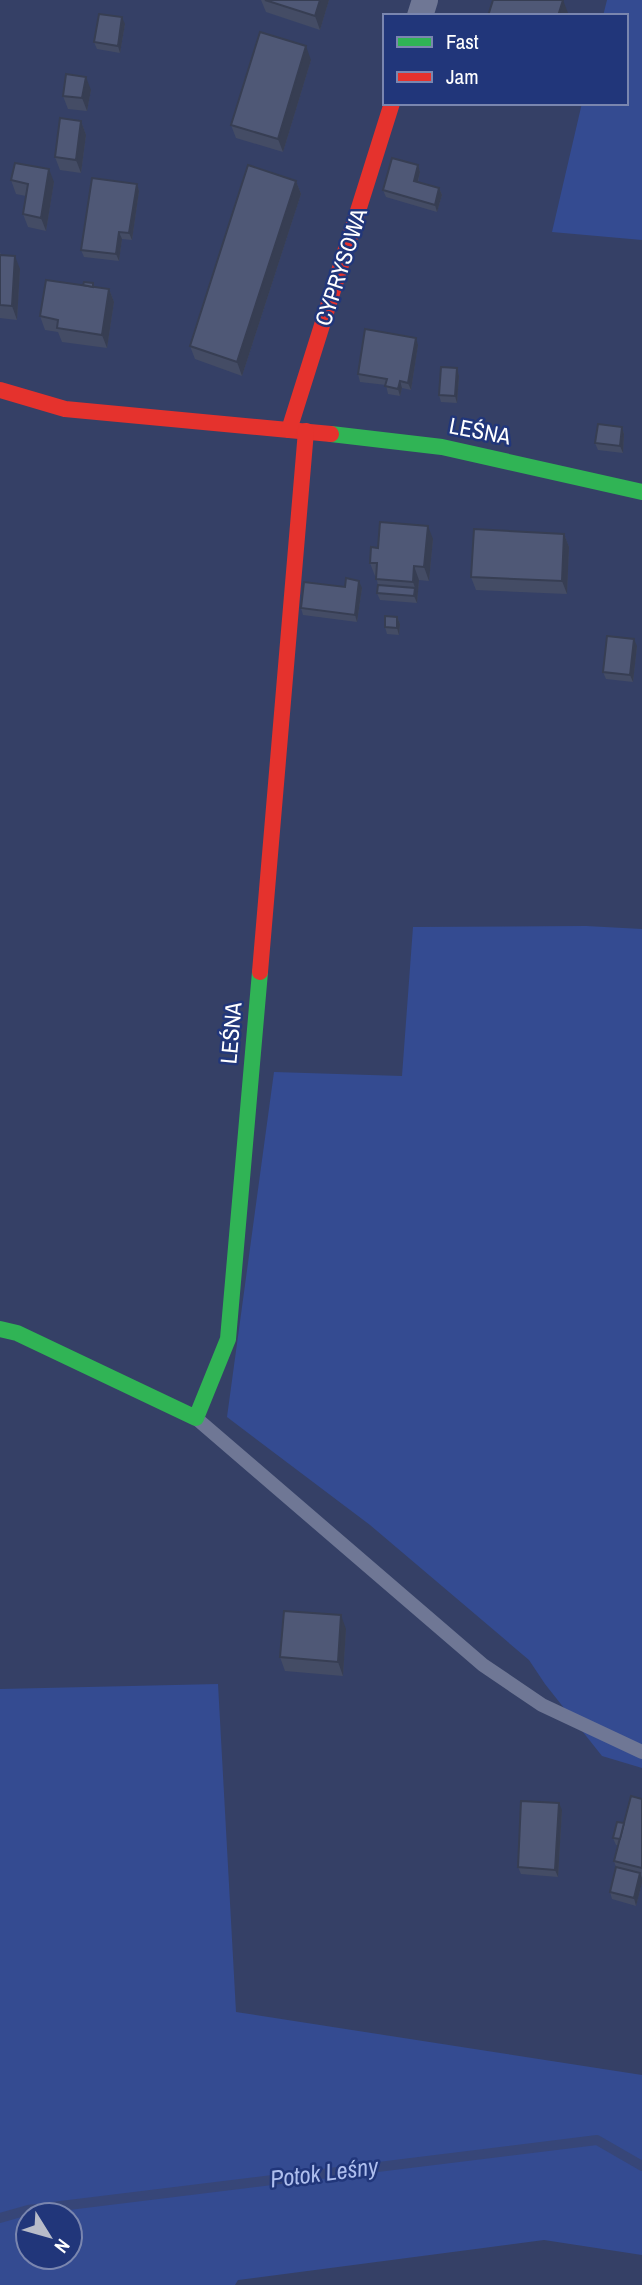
<svg xmlns="http://www.w3.org/2000/svg" width="642" height="2285" font-family="'Archivo Narrow',sans-serif">
	<style>
		.green { fill: #344b91; fill-rule: evenodd }
		.lines { fill: none; stroke-linecap: round; stroke-linejoin: round }
		.stream { stroke: #374678; stroke-width: 10 }
		.lane { stroke: #6f7795; stroke-width: 14 }
		.street { stroke: #6f7795; stroke-width: 26 }
		.fast { stroke: #30b455; stroke-width: 16 }
		.jam { stroke: #e5322d; stroke-width: 16 }
		.wall { fill: #444c65 }
		.shaded-wall { fill: #373e53 }
		.building { fill: #4f5876; stroke: #373e53; stroke-width: 2 }
		.labels { text-anchor: middle; stroke-width: 5; stroke-linejoin: round; paint-order: stroke }
		.street-label { font-size: 23px; fill: #fff; stroke: #21367a }
		.water-label { font-size: 24px; font-style: italic; fill: #aebeed; stroke: #21367a }
	</style>
	<rect width="100%" height="100%" fill="#354066"/>
	<g class="green">
		<path d="M607,0h35v240l-90,-8 30,-129h44v-87h-23z"/>
		<path d="M586,926l56,3v839l-40,-12 -57,-72 -16,-24 -159,-135 -143,-108 47,-345 128,4 11,-149z"/>
		<path d="M218,1684l18,328 406,63v180l-98,-15 -306,40 -3,5h-235v-596zM28,2215h42v42h-42z"/>
	</g>
	<g class="lines">
		<path class="stream" d="M0,2218l28,-8 569,-70 45,26"/>
		<path class="lane" d="M197,1419l286,246 59,40 100,47"/>
		<path class="street" d="M420,16l5,-16"/>
		<g class="fast">
			<path d="M331,434l111,13 200,45"/>
			<path d="M0,1329l17,4 179,85 32,-79 32,-367"/>
		</g>
		<g class="jam">
			<path d="M0,390l65,19 266,25"/>
			<path d="M289,430l103,-327"/>
			<path d="M260,972l46,-541"/>
		</g>
	</g>
	<g class="wall">
		<path d="M261,0h68l-9,30 -54,-18z"/>
		<path d="M125,24l-5,29 -23,-4 -3,-7z"/>
		<path d="M311,60l-28,92 -47,-14 -5,-13z"/>
		<path d="M91,90l-4,21 -19,-2 -5,-13z"/>
		<path d="M81,121l5,14 -5,38 -21,-3 -5,-13z"/>
		<path d="M418,165l2,7 -2,10 21,6 3,7 -5,17 -51,-15 -3,-7z"/>
		<path d="M11,180l43,2 -8,49 -18,-4 -5,-13 3,-18 -10,-2z"/>
		<path d="M296,181l5,13 -59,182 -47,-17 -5,-13z"/>
		<path d="M137,184l2,7 -7,49 -10,-1 -3,22 -35,-4 -3,-7z"/>
		<path d="M0,252l1,3 19,14 -3,51 -17,-2z"/>
		<path d="M95,287l14,2 5,13 -7,46 -45,-6 -4,-10 -13,-2 -5,-14z"/>
		<path d="M418,345l-7,45 -9,-2 -2,8 -12,-2 -2,-9 -26,-3 -2,-8z"/>
		<path d="M457,368l2,8 -2,27 -16,-1 -2,-7z"/>
		<path d="M622,427l2,7 -1,19 -25,-3 -3,-7z"/>
		<path d="M564,534l5,13 -2,47 -91,-4 -5,-13z"/>
		<path d="M433,539l-4,42 -10,-1 -2,23 -37,-3 -3,-7 1,-8 -2,-9h-1l-5,-13 8,-15z"/>
		<path d="M345,587l17,1 -5,34 -54,-7 -2,-7z"/>
		<path d="M397,617l3,7 -1,11 -12,-1 -2,-7z"/>
		<path d="M637,646l-4,36 -27,-3 -3,-7z"/>
		<path d="M346,1629l-3,47 -58,-5 -5,-14z"/>
		<path d="M642,1799v84l-6,23 -24,-7 -2,-7 6,-25 -2,-6 4,-16h-2l-3,-7z"/>
		<path d="M562,1810l-4,67 -37,-3 -3,-7z"/>
	</g>
	<g class="shaded-wall">
		<path d="M320,0h9l-9,30 -5,-14z"/>
		<path d="M563,0l5,13 -1,3h-9z"/>
		<path d="M122,17l3,7 -5,29 -2,-7z"/>
		<path d="M306,46l5,14 -28,92 -5,-13z"/>
		<path d="M86,77l5,13 -4,21 -5,-13z"/>
		<path d="M81,121l5,14 -5,38 -5,-13z"/>
		<path d="M418,165l2,7 -4,16 -2,-7z"/>
		<path d="M49,169l5,13 -8,49 -5,-13z"/>
		<path d="M296,181l5,13 -59,182 -5,-14z"/>
		<path d="M137,184l2,7 -7,49 -3,-7z"/>
		<path d="M439,188l3,7 -5,17 -2,-7z"/>
		<path d="M119,232l3,7 -3,22 -3,-7z"/>
		<path d="M15,256l5,13 -3,51 -5,-14z"/>
		<path d="M109,289l5,13 -7,46 -5,-13z"/>
		<path d="M416,338l2,7 -7,45 -3,-7z"/>
		<path d="M457,368l2,8 -2,27 -2,-7z"/>
		<path d="M400,381l2,7 -2,8 -2,-7z"/>
		<path d="M622,427l2,7 -1,19 -3,-7z"/>
		<path d="M428,526l5,13 -4,42 -5,-14z"/>
		<path d="M564,534l5,13 -2,47 -5,-13z"/>
		<path d="M414,566l5,14 -2,23 -3,-7 1,-8 -2,-6z"/>
		<path d="M359,581l3,7 -5,34 -2,-7z"/>
		<path d="M397,617l3,7 -1,11 -2,-7z"/>
		<path d="M634,639l3,7 -4,36 -3,-7z"/>
		<path d="M341,1615l5,14 -3,47 -5,-14z"/>
		<path d="M559,1803l3,7 -4,67 -3,-7z"/>
		<path d="M640,1873l2,5v5l-6,23 -2,-8z"/>
	</g>
	<g class="building">
		<path d="M265,0h55l-5,16z"/>
		<path d="M493,0h70l-5,16h-70z"/>
		<path d="M99,14l23,3 -4,29 -24,-4z"/>
		<path d="M260,32l46,14 -28,93 -47,-14z"/>
		<path d="M66,74l20,3 -4,21 -19,-2z"/>
		<path d="M60,118l21,3 -5,39 -21,-3z"/>
		<path d="M392,158l26,7 -4,16 25,7 -4,17 -52,-15z"/>
		<path d="M15,163l34,6 -8,49 -18,-4 5,-30 -17,-4z"/>
		<path d="M248,165l48,16 -59,181 -47,-16z"/>
		<path d="M92,178l45,6 -8,49 -10,-1 -3,22 -35,-4z"/>
		<path d="M0,255l15,1 -3,50 -12,-1z"/>
		<path d="M46,280l63,9 -7,46 -45,-7 1,-8 -18,-4z"/>
		<path d="M84,282l9,1v4l-10,-2z"/>
		<path d="M365,329l51,9 -8,45 -8,-2 -2,8 -13,-3 2,-7 -29,-5z"/>
		<path d="M441,367l16,1 -2,28 -16,-1z"/>
		<path d="M598,424l24,3 -2,19 -25,-3z"/>
		<path d="M380,522l48,4 -4,41 -10,-1 -1,16 -37,-3 1,-16h-7l1,-16 7,1z"/>
		<path d="M474,529l90,5 -2,47 -91,-4z"/>
		<path d="M346,578l13,3 -4,34 -54,-7 3,-26 41,5z"/>
		<path d="M378,585l37,3 -1,8 -37,-3z"/>
		<path d="M385,616l12,1v11l-12,-1z"/>
		<path d="M607,636l27,3 -4,36 -27,-3z"/>
		<path d="M284,1611l57,4 -3,47 -58,-5z"/>
		<path d="M631,1796l11,3v69l-28,-7z"/>
		<path d="M521,1801l38,2 -4,67 -37,-3z"/>
		<path d="M617,1822l7,1 -4,16 -7,-1z"/>
		<path d="M616,1867l24,6 -6,25 -24,-6z"/>
	</g>
	<g class="labels">
		<g class="street-label">
			<text transform="translate(341 267) rotate(-72)" y="8">CYPRYSOWA</text>
			<text transform="translate(480 431) rotate(11)" y="8">LEŚNA</text>
			<text transform="translate(231 1033) rotate(-85)" y="8">LEŚNA</text>
		</g>
		<g class="water-label">
			<text transform="translate(324 2173) rotate(-7)" y="8">Potok Leśny</text>
		</g>
	</g>
	<rect x="383" y="14" width="245" height="91" fill="#21367a" stroke="#7a86af" stroke-width="2"/>
	<rect x="397" y="37" width="35" height="10" fill="#30b455" stroke="#7a86af" stroke-width="2"/>
	<text x="446" y="49" font-size="21" fill="#ffffff">Fast</text>
	<rect x="397" y="72" width="35" height="10" fill="#e5322d" stroke="#7a86af" stroke-width="2"/>
	<text x="446" y="84" font-size="21" fill="#ffffff">Jam</text>
	<g transform="translate(49 2236) rotate(127)"><circle r="33" fill="#21367a" stroke="#7a86af" stroke-width="2"/>
	<path d="M0-5L12 26L0 18L-12 26Z" fill="#b8bcc9"/>
	<text y="-10" font-size="19" font-weight="bold" text-anchor="middle" fill="#ffffff">N</text>
	</g>
</svg>
